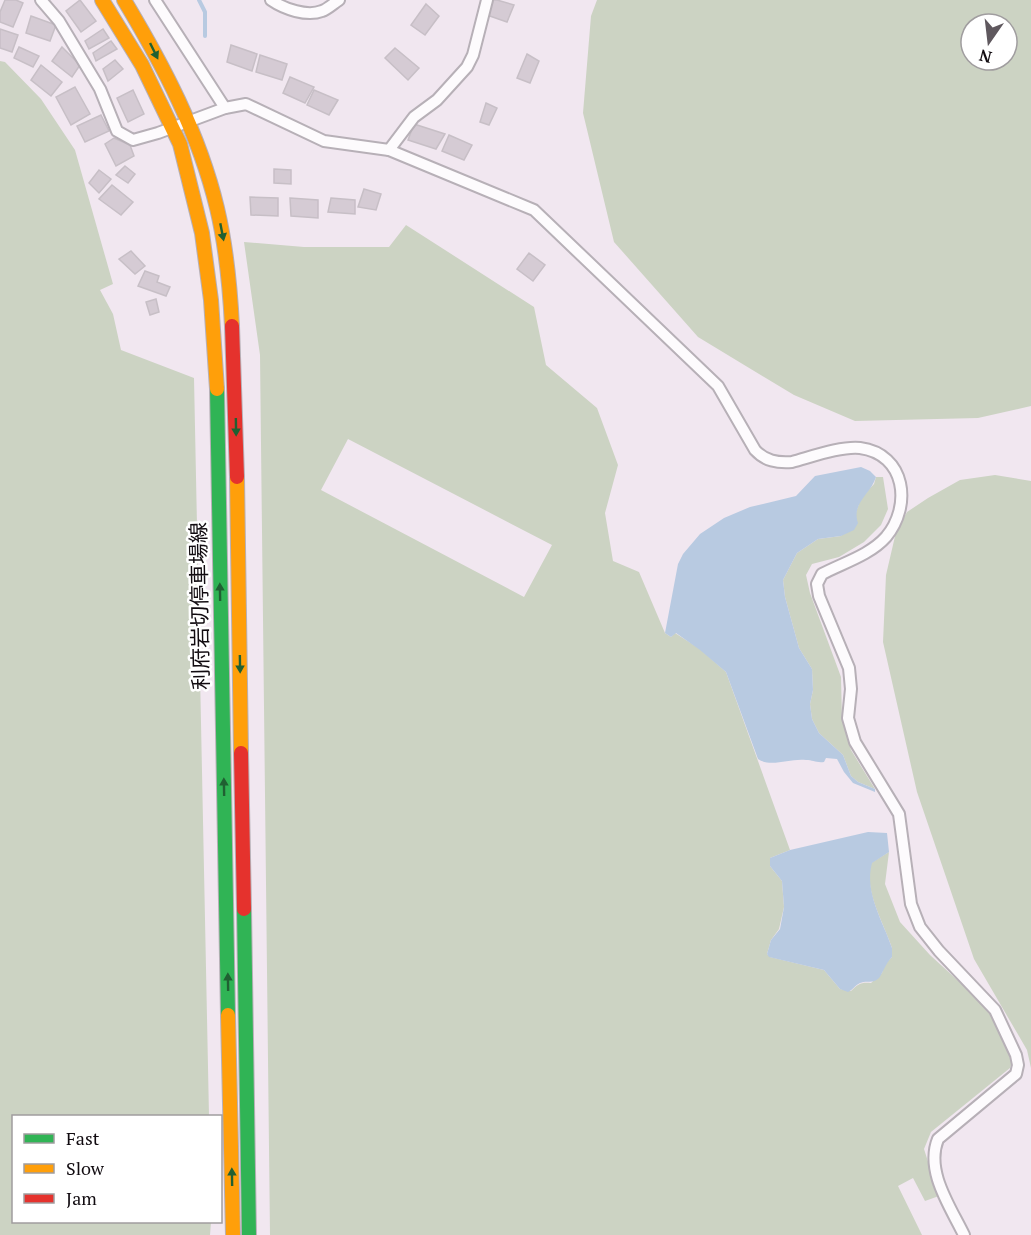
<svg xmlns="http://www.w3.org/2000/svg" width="1031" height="1235" font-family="'PT Serif','Noto Sans JP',serif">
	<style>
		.forest { fill: #ccd3c3; fill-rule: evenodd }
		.water { fill: #b8cae1 }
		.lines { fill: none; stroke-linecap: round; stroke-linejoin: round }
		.stream { stroke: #b8cae1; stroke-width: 4 }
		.building { fill: #d5cbd4; stroke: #c7bfc6; stroke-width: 1.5 }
		.street-casing { stroke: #b7b0b7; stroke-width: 14 }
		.fast-casing { stroke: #b7b0b7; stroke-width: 16 }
		.slow-casing { stroke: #b7b0b7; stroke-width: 16 }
		.jam-casing { stroke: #b7b0b7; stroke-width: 16 }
		.street { stroke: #fdfbfd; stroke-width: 10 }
		.fast { stroke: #30b455; stroke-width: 14 }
		.slow { stroke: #ff9f0a; stroke-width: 14 }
		.jam { stroke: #e5322d; stroke-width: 14 }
		.oneway { fill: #206032 }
		.labels { text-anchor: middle; stroke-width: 5; stroke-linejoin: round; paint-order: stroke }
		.street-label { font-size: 21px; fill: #110b10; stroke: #fff }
	</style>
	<rect width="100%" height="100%" fill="#f1e7f0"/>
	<g class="forest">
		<path d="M597,0h434v406l-53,12 -123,3 -61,-26 -96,-58 -84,-95 -31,-129 8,-97zM971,24h36v36h-36z"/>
		<path d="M0,61l5,1 36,37 34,51 38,134 -13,6 13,24 8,36 73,28 15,738h-195v106h197l-1,13h-210z"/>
		<path d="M406,225l128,82 12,58 51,43 21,57 -13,48 8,48 26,11 26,61 6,4 4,-4 25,16 26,23 64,178 -20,8v8l12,15 2,26 -5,22 -8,11 -4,14 3,3 54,13 16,19 11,2c7,-7 10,-9 20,-8l11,-10 2,-8 8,-8v-9c-9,-27 -28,-56 -21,-85l18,-11 -4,32 15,38 30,33 59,54 23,53 -2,6 -79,64 -7,17 15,47 -14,5 -12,-23 -15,8 24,49h-652l-10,-880 -16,-113 60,5h85zM348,439l204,106 -28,52 -203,-107z"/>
		<path d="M995,475l36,6v587l-4,-18 -53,-91 -57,-167 -34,-150 3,-67 10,-43 11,-20 21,-14 32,-18z"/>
		<path d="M876,477h7l5,32 -7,16 -17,17 -25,15 -27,7 -6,11 4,18 31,84 1,43 9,30 24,39 -17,-7 -7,-6 -8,-21 -24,-22 -7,-14 -2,-15 3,-14 -1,-21 -13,-21 -14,-51 -2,-17 14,-27 21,-14 23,-3 14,-21 6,-17 13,-14z"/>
	</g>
	<g class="water">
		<path d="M861,467l9,4 6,6c-5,17 -25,26 -18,46l-4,7 -13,6 -23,3 -21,14 -14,27 2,17 14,51 13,21 1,21 -3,14 2,15 7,14 24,22 8,21 7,6 17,7v3l-22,-9 -9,-11 -7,-13 -11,-1 -2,4c-8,1 -11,-2 -18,-2 -16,-2 -35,8 -48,-1l-32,-87 -26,-22 -24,-17 -5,4 -6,-4 13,-69 5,-10 17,-20 24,-16 26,-11 46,-11 19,-20z"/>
		<path d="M868,832l19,1 2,19 -17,11c-8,29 11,58 20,85v9c-7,7 -9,16 -13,21 -6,6 -12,2 -19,5 -5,2 -7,7 -12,9l-8,-3 -16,-19 -55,-13 -2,-3 4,-14 9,-11 4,-22 -2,-26 -12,-15v-8l20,-8z"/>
	</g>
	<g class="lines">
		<path class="stream" d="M199,0l6,12v24"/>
	</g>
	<g class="building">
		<path d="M5,0h11l7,3 -10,24 -13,-5v-10z"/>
		<path d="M80,0l16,21 -15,11 -15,-21z"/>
		<path d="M488,0h9l17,5 -7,17 -23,-8z"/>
		<path d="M426,4l13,12 -14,19 -14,-10z"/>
		<path d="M31,16l25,9 -6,16 -24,-8z"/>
		<path d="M0,29l18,6 -6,17 -12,-4z"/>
		<path d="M103,29l6,9 -20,11 -4,-8z"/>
		<path d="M111,41l6,8 -21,12 -3,-8z"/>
		<path d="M231,45l26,9 -5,17 -25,-9z"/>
		<path d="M19,47l20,9 -6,11 -19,-9z"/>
		<path d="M62,47l18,18 -8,12 -20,-16z"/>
		<path d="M395,48l24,20 -11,12 -23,-22z"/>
		<path d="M527,54l12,7 -9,22 -13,-5z"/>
		<path d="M260,55l27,9 -5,16 -26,-8z"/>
		<path d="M115,60l8,9 -15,12 -5,-12z"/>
		<path d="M41,65l21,17 -11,14 -20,-16z"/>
		<path d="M290,77l24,10 -9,16 -22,-10z"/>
		<path d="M75,87l15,27 -19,11 -15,-28z"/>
		<path d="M133,90l11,24 -16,8 -11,-24z"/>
		<path d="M314,90l24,10 -9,15 -22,-10z"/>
		<path d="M486,103l11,5 -8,17 -9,-3z"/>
		<path d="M101,115l8,16 -24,11 -8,-16z"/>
		<path d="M414,124l31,10 -9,15 -28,-9z"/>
		<path d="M449,135l23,10 -8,15 -22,-9z"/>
		<path d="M114,138l16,7 4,11 -18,10 -11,-22z"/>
		<path d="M125,166l10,8 -7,9 -12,-8z"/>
		<path d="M274,169l17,1v14l-17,-1z"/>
		<path d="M99,170l12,9 -12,14 -10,-10z"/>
		<path d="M112,185l21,17 -12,13 -22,-16z"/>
		<path d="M364,189l17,5 -5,16 -18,-3z"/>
		<path d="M250,197l28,1v18l-27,-1z"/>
		<path d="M290,198l28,2v18l-27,-2z"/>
		<path d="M331,198l24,2v14l-27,-2z"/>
		<path d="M131,251l14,15 -10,8 -16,-15z"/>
		<path d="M529,253l16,12 -12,16 -16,-12z"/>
		<path d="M145,271l14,5 -2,6 13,5 -4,9 -28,-10z"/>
		<path d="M156,299l3,13 -9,3 -4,-13z"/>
	</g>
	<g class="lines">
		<defs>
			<g id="street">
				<path d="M41,0l18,21 41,68 17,42 16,9 25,-7 67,-25 21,-4 78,37 65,9 145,60 184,176 37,64c10,11 22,13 37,12 19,-5 49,-16 68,-14 46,6 52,58 26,89 -16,18 -43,26 -64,37l-5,10 2,12 30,72 2,21 -3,29 7,24 44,72 12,90 9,23 19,24 56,59 21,45 2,10 -2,9 -78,65c-13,32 12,67 26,96"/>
				<path d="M155,0l70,108"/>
				<path d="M271,0c13,9 36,17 51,11 6,-2 12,-8 17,-11"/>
				<path d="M389,150l25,-33 23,-17 30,-33 6,-12 14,-55"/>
			</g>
			<g id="fast">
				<path d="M217,389l11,626"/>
				<path d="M244,909l5,326"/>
			</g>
			<g id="slow">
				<path d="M102,0l40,65 38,79 22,89 9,67 6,89"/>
				<path d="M124,0c39,65 75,133 93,208 9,38 13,78 15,118"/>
				<path d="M237,477l4,276"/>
				<path d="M228,1015l5,220"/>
			</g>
			<g id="jam">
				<path d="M232,326l5,151"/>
				<path d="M241,753l3,156"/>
			</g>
		</defs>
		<use href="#street" class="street-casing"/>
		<use href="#fast" class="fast-casing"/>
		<use href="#slow" class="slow-casing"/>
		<use href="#jam" class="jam-casing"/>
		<use href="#street" class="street"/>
		<use href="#fast" class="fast"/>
		<use href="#slow" class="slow"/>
		<use href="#jam" class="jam"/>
	</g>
	<defs><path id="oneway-solid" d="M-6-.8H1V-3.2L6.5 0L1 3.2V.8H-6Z" transform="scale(1.5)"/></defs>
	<g class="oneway">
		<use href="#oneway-solid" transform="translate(154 51) rotate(64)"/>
		<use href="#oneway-solid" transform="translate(222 232) rotate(79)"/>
		<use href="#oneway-solid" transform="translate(236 427) rotate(89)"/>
		<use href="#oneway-solid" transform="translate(220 592) rotate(-91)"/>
		<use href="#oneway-solid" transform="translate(240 664) rotate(89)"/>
		<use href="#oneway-solid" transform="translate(224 787) rotate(-91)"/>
		<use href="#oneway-solid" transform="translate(228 982) rotate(-91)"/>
		<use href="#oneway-solid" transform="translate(232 1177) rotate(-91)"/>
	</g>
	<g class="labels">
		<g class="street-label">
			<text transform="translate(200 606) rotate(-91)" y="7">利府岩切停車場線</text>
		</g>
	</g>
	<rect x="12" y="1115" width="210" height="108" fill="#ffffff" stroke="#a09d9f" stroke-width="1.5"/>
	<rect x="24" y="1134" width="30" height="9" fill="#30b455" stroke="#a09d9f" stroke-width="1.5"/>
	<text x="66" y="1145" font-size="18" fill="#110b10">Fast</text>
	<rect x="24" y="1164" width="30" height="9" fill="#ff9f0a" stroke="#a09d9f" stroke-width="1.5"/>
	<text x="66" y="1175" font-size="18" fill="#110b10">Slow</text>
	<rect x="24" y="1194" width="30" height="9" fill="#e5322d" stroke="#a09d9f" stroke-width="1.5"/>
	<text x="66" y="1205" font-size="18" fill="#110b10">Jam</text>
	<g transform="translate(989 42) rotate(194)"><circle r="28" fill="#ffffff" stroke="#a09d9f" stroke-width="1.5"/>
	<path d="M0-4.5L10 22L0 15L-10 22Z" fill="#5f585e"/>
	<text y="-9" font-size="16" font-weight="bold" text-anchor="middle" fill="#110b10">N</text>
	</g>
</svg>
